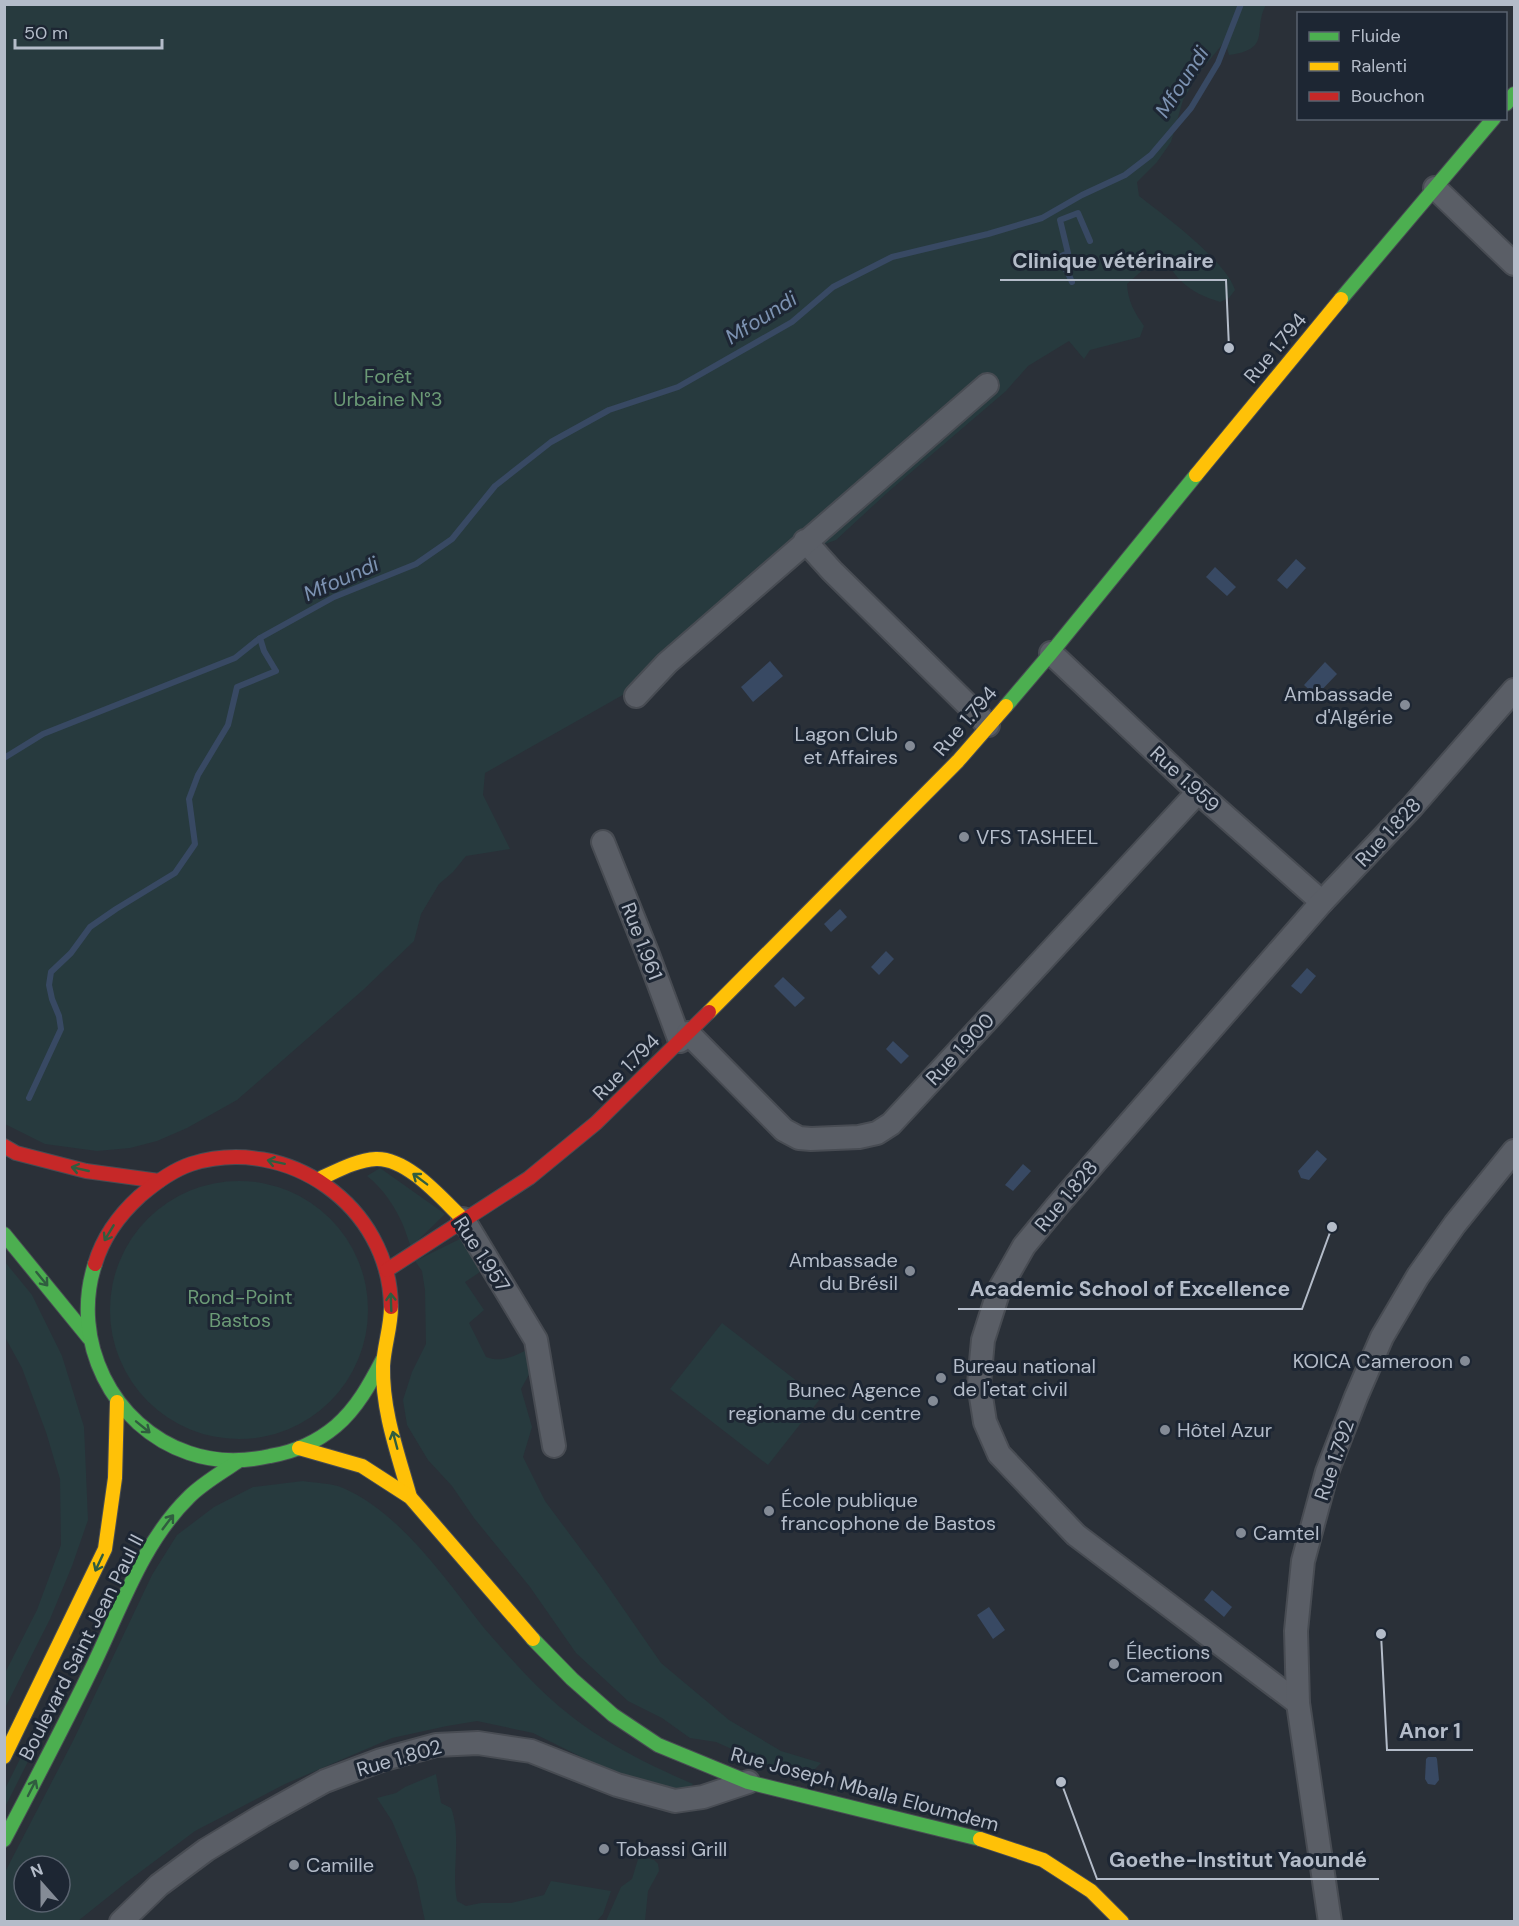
<svg xmlns="http://www.w3.org/2000/svg" width="1519" height="1926" font-family="'DM Sans',sans-serif">
	<style>
		.green { fill: #273a3e; fill-rule: evenodd }
		.water { fill: #384963 }
		.lines { fill: none; stroke-linecap: round; stroke-linejoin: round }
		.stream { stroke: #384963; stroke-width: 6 }
		.street-casing { stroke: #484c53; stroke-width: 26 }
		.fast-casing { stroke: #484c53; stroke-width: 16 }
		.slow-casing { stroke: #484c53; stroke-width: 16 }
		.jam-casing { stroke: #484c53; stroke-width: 16 }
		.street { stroke: #5a5e66; stroke-width: 22 }
		.fast { stroke: #4caf50; stroke-width: 14 }
		.slow { stroke: #ffc107; stroke-width: 14 }
		.jam { stroke: #c62828; stroke-width: 14 }
		.oneway { stroke: #305d3f }
		.poi-dot { fill: #848b96; stroke: #1d2633; stroke-width: 2 }
		.labels { text-anchor: middle; stroke-width: 6; stroke-linejoin: round; paint-order: stroke }
		.street-label { font-size: 20px; fill: #b4bcc9; stroke: #1d2633 }
		.park-label { font-size: 20px; fill: #6b9a76; stroke: #1d2633 }
		.poi-label { font-size: 20px; fill: #b4bcc9; stroke: #1d2633; text-anchor: start }
		.water-label { font-size: 21px; font-style: italic; fill: #7c92b1; stroke: #1d2633 }
		.leader { fill: none; stroke: #b4bcc9; stroke-width: 2 }
		.callout-dot { fill: #b4bcc9; stroke: #1d2633; stroke-width: 2 }
		.callout-label { font-size: 21px; text-anchor: middle; font-weight: bold; fill: #b4bcc9; stroke: #1d2633; stroke-width: 6; stroke-linejoin: round; paint-order: stroke }
	</style>
	<rect width="100%" height="100%" fill="#2a3038"/>
	<g class="green">
		<path d="M5,5h1261c-14,25 7,44 -37,50l-4,-14 -26,32 -16,27 -12,42 -14,20 -20,20 2,14c26,20 87,65 96,94l-6,8 -9,4c-15,-5 -28,-10 -40,-22 -9,-9 -8,-15 -21,-20l-14,8 -18,16c1,17 7,28 17,42l-4,11 -50,13 -6,9 -15,-18 -41,25 -22,25 -118,101 -52,48 -45,16 -163,136 -143,81 -2,22 27,54 -44,7 -13,16 -14,12 -18,30 -7,27 -51,49 -126,110 -50,28 -30,13 -27,7 -33,3 -52,-7 -40,-20z"/>
		<path d="M380,1168l65,46 -34,33c-3,-7 -5,-15 -8,-22 -7,-17 -21,-38 -36,-49z"/>
		<circle cx="239" cy="1310" r="129"/>
		<path d="M462,1238l18,34 -15,10 19,28 -15,13 17,34c16,6 28,-1 43,-8l3,20 -11,20 11,38 -9,30 22,44 55,74 61,88 68,57 52,31 40,12 -10,10 -30,-2 -65,-29 -26,-4 -28,-20 -34,-17 -52,-48 -46,-66 -56,-69 -22,-32 -24,-26 -21,-35 -4,-25 9,-28 14,-28 -1,-54 -3,-19 -7,-10z"/>
		<path d="M5,1262l27,33 30,61 22,71 4,93 -16,46 -22,53 -45,89v-35l32,-63 24,-65 -1,-66 -14,-47 -24,-64 -17,-31z"/>
		<path d="M722,1323l98,76 -52,66 -98,-76z"/>
		<path d="M303,1481c12,2 28,2 40,7 58,25 103,92 141,140 16,18 32,37 49,54 48,49 98,75 160,102l-6,7 -55,-9 -99,-49 -56,-12 -30,5 -55,12 -107,46 -90,47 -67,50 -50,40h-73l-1,-47 69,-133 79,-166 25,-40 37,-28 39,-20zM24,1866h36v36h-36z"/>
		<path d="M59,1685l5,5 -59,117v-18l51,-102z"/>
		<path d="M436,1774l5,29 10,5c11,29 0,62 6,93l9,5 15,-3h30l33,-8 7,-14 60,10 -8,23 -6,7h-172l-9,-43 -24,-57 -15,-23 19,-5 9,-6z"/>
		<path d="M639,1856l15,4 4,4 1,7 -11,20 -3,30h-39l15,-34 11,-8z"/>
	</g>
	<g class="water">
		<path d="M1296,559l10,9 -19,21 -10,-9z"/>
		<path d="M1215,567l21,20 -9,9 -21,-19z"/>
		<path d="M770,661l13,15 -30,26 -12,-15z"/>
		<path d="M1325,662l12,12 -21,22 -12,-11z"/>
		<path d="M840,909l7,8 -16,15 -7,-8z"/>
		<path d="M886,951l8,8 -15,16 -8,-8z"/>
		<path d="M1307,968l9,8 -15,18 -10,-8z"/>
		<path d="M783,977l22,21 -10,9 -21,-21z"/>
		<path d="M893,1041l16,15 -8,8 -15,-15z"/>
		<path d="M1317,1150l10,9 -18,21 -8,-2 -3,-7z"/>
		<path d="M1023,1164l8,7 -18,20 -8,-6z"/>
		<path d="M1212,1590l20,17 -8,10 -20,-17z"/>
		<path d="M989,1607l16,23 -12,9 -16,-24z"/>
		<path d="M1428,1757h8l1,2 2,21 -4,5 -7,-1 -3,-5 1,-20z"/>
	</g>
	<g class="lines">
		<g class="stream">
			<path d="M1072,282l-5,-11 -9,-10 1,-4 9,-4 -8,-33 18,-7 12,28"/>
			<path d="M4,758l39,-24 192,-76 25,-20 74,-41 82,-33 36,-25 43,-53 56,-44 58,-32 69,-23 114,-65 41,-35 59,-30 96,-23 54,-16 40,-23 43,-20 26,-20 40,-47 27,-45 23,-59"/>
			<path d="M29,1098l32,-69 -2,-13 -7,-17 -3,-14 2,-13 20,-19 19,-26 26,-18 59,-36 20,-29 -6,-45 9,-24 30,-50 9,-38 39,-16 -12,-20 -4,-13"/>
		</g>
		<defs>
			<g id="street">
				<path d="M1435,188l79,76"/>
				<path d="M805,541l27,30 156,154"/>
				<path d="M1051,653l147,139 124,110"/>
				<path d="M636,696l31,-33 320,-278"/>
				<path d="M603,842l44,110 33,89"/>
				<path d="M688,1033l96,97 15,8 12,1 48,-2 18,-4 14,-9 307,-332"/>
				<path d="M463,1219l73,121 18,106"/>
				<path d="M1298,1703l-222,-168 -77,-81 -14,-32 -6,-38 4,-44 16,-50 25,-44 33,-40 265,-304 90,-95 102,-117"/>
				<path d="M121,1922l38,-37 47,-35 56,-34 63,-35 56,-21 55,-15 42,-2 53,8 86,34 58,16 28,-4 45,-15"/>
				<path d="M1330,1922l-32,-219 -2,-72 7,-70 24,-89 29,-75 26,-60 36,-61 37,-52 59,-73"/>
			</g>
			<g id="fast">
				<path d="M1506,104l8,-10"/>
				<path d="M1341,299l153,-181"/>
				<path d="M1006,706l45,-53 145,-178"/>
				<path d="M4,1234l85,104"/>
				<path d="M95,1264c-25,76 17,163 94,189 26,9 54,9 81,3 24,-4 47,-14 66,-30 21,-18 34,-42 47,-67"/>
				<path d="M533,1639l39,40 41,36 45,30 90,37 232,57"/>
				<path d="M4,1840c29,-55 58,-110 85,-166 30,-60 51,-129 100,-177 14,-14 32,-24 48,-35"/>
			</g>
			<g id="slow">
				<path d="M1196,475l145,-176"/>
				<path d="M709,1012l249,-251 48,-55"/>
				<path d="M319,1179c18,-8 37,-19 57,-20 32,-1 66,40 87,60"/>
				<path d="M391,1307c0,20 -7,39 -8,59 -1,45 15,88 27,131"/>
				<path d="M299,1448l63,18 48,31 123,142"/>
				<path d="M4,1757l101,-208 10,-71 2,-76"/>
				<path d="M980,1839l63,21 48,31 31,31"/>
			</g>
			<g id="jam">
				<path d="M4,1146l12,7 70,18 73,10"/>
				<path d="M95,1264c8,-27 24,-49 45,-68 14,-12 33,-26 51,-32 96,-30 199,42 200,143"/>
				<path d="M387,1270l142,-92 67,-55 113,-111"/>
			</g>
		</defs>
		<use href="#street" class="street-casing"/>
		<use href="#fast" class="fast-casing"/>
		<use href="#slow" class="slow-casing"/>
		<use href="#jam" class="jam-casing"/>
		<use href="#street" class="street"/>
		<use href="#fast" class="fast"/>
		<use href="#slow" class="slow"/>
		<use href="#jam" class="jam"/>
	</g>
	<defs><path id="oneway-shaft" d="M-6 0H5M1.5-3L5.5 0L1.5 3" fill="none" stroke-width="1.6" stroke-linecap="round" stroke-linejoin="round" transform="scale(1.5)"/></defs>
	<g class="oneway">
		<use href="#oneway-shaft" transform="translate(276 1162) rotate(-168)"/>
		<use href="#oneway-shaft" transform="translate(80 1169) rotate(-167)"/>
		<use href="#oneway-shaft" transform="translate(420 1179) rotate(-143)"/>
		<use href="#oneway-shaft" transform="translate(109 1233) rotate(121)"/>
		<use href="#oneway-shaft" transform="translate(42 1279) rotate(51)"/>
		<use href="#oneway-shaft" transform="translate(391 1302) rotate(-92)"/>
		<use href="#oneway-shaft" transform="translate(143 1427) rotate(39)"/>
		<use href="#oneway-shaft" transform="translate(395 1440) rotate(-105)"/>
		<use href="#oneway-shaft" transform="translate(168 1522) rotate(-53)"/>
		<use href="#oneway-shaft" transform="translate(99 1563) rotate(115)"/>
		<use href="#oneway-shaft" transform="translate(32 1788) rotate(-63)"/>
	</g>
	<g class="poi-dot">
		<circle cx="1405" cy="705" r="6"/>
		<circle cx="910" cy="746" r="6"/>
		<circle cx="964" cy="837" r="6"/>
		<circle cx="910" cy="1271" r="6"/>
		<circle cx="1465" cy="1361" r="6"/>
		<circle cx="941" cy="1378" r="6"/>
		<circle cx="933" cy="1401" r="6"/>
		<circle cx="1165" cy="1430" r="6"/>
		<circle cx="769" cy="1511" r="6"/>
		<circle cx="1241" cy="1533" r="6"/>
		<circle cx="1114" cy="1664" r="6"/>
		<circle cx="604" cy="1849" r="6"/>
		<circle cx="294" cy="1865" r="6"/>
	</g>
	<g class="labels">
		<g class="street-label">
			<text transform="translate(1275 348) rotate(-50)" y="7">Rue 1.794</text>
			<text transform="translate(965 721) rotate(-49)" y="7">Rue 1.794</text>
			<text transform="translate(1185 779) rotate(43)" y="7">Rue 1.959</text>
			<text transform="translate(1388 832) rotate(-47)" y="7">Rue 1.828</text>
			<text transform="translate(642 941) rotate(69)" y="7">Rue 1.961</text>
			<text transform="translate(960 1049) rotate(-47)" y="7">Rue 1.900</text>
			<text transform="translate(626 1067) rotate(-45)" y="7">Rue 1.794</text>
			<text transform="translate(1066 1196) rotate(-50)" y="7">Rue 1.828</text>
			<text transform="translate(482 1254) rotate(57)" y="7">Rue 1.957</text>
			<text transform="translate(1334 1460) rotate(-71)" y="7">Rue 1.792</text>
			<text transform="translate(81 1647) rotate(-63)" y="7">Boulevard Saint Jean Paul II</text>
			<text transform="translate(399 1758) rotate(-16)" y="7">Rue 1.802</text>
			<text transform="translate(865 1789) rotate(15)" y="7">Rue Joseph Mballa Eloumdem</text>
		</g>
		<g class="park-label">
			<text x="388" y="383">Forêt<tspan x="388" dy="23">Urbaine N°3</tspan></text>
			<text x="240" y="1304">Rond-Point<tspan x="240" dy="23">Bastos</tspan></text>
		</g>
		<g class="poi-label">
			<text x="1393" y="701" text-anchor="end">Ambassade<tspan x="1393" dy="23">d'Algérie</tspan></text>
			<text x="898" y="741" text-anchor="end">Lagon Club<tspan x="898" dy="23">et Affaires</tspan></text>
			<text x="976" y="844">VFS TASHEEL</text>
			<text x="898" y="1267" text-anchor="end">Ambassade<tspan x="898" dy="23">du Brésil</tspan></text>
			<text x="1453" y="1368" text-anchor="end">KOICA Cameroon</text>
			<text x="953" y="1373">Bureau national<tspan x="953" dy="23">de l'etat civil</tspan></text>
			<text x="921" y="1397" text-anchor="end">Bunec Agence<tspan x="921" dy="23">regioname du centre</tspan></text>
			<text x="1177" y="1437">Hôtel Azur</text>
			<text x="781" y="1507">École publique<tspan x="781" dy="23">francophone de Bastos</tspan></text>
			<text x="1253" y="1540">Camtel</text>
			<text x="1126" y="1659">Élections<tspan x="1126" dy="23">Cameroon</tspan></text>
			<text x="616" y="1856">Tobassi Grill</text>
			<text x="306" y="1872">Camille</text>
		</g>
		<g class="water-label">
			<text transform="translate(1182 82) rotate(-57)" y="7">Mfoundi</text>
			<text transform="translate(761 318) rotate(-32)" y="7">Mfoundi</text>
			<text transform="translate(341 579) rotate(-24)" y="7">Mfoundi</text>
		</g>
	</g>
	<path class="leader" d="M1229 348L1226 280H1000M1332 1227L1302 1309H958M1381 1634L1387 1750H1473M1061 1782L1097 1879H1379"/>
	<g class="callout-dot">
		<circle cx="1229" cy="348" r="6"/>
		<circle cx="1332" cy="1227" r="6"/>
		<circle cx="1381" cy="1634" r="6"/>
		<circle cx="1061" cy="1782" r="6"/>
	</g>
	<g class="callout-label">
		<text x="1113" y="268">Clinique vétérinaire</text>
		<text x="1130" y="1296">Academic School of Excellence</text>
		<text x="1430" y="1738">Anor 1</text>
		<text x="1238" y="1867">Goethe-Institut Yaoundé</text>
	</g>
	<rect width="1519" height="1926" fill="none" stroke="#b4bcc9" stroke-width="12"/>
	<rect x="1297" y="12" width="210" height="108" fill="#1d2633" stroke="#59626f" stroke-width="1.5"/>
	<rect x="1309" y="32" width="30" height="9" fill="#4caf50" stroke="#59626f" stroke-width="1.5"/>
	<text x="1351" y="42" font-size="18" fill="#b4bcc9">Fluide</text>
	<rect x="1309" y="62" width="30" height="9" fill="#ffc107" stroke="#59626f" stroke-width="1.5"/>
	<text x="1351" y="72" font-size="18" fill="#b4bcc9">Ralenti</text>
	<rect x="1309" y="92" width="30" height="9" fill="#c62828" stroke="#59626f" stroke-width="1.5"/>
	<text x="1351" y="102" font-size="18" fill="#b4bcc9">Bouchon</text>
	<g transform="translate(42 1884) rotate(339)"><circle r="28" fill="#1d2633" stroke="#59626f" stroke-width="1.5"/>
	<path d="M0-4.5L10 22L0 15L-10 22Z" fill="#848b96"/>
	<text y="-9" font-size="16" font-weight="bold" text-anchor="middle" fill="#b4bcc9">N</text>
	</g>
	<path d="M15 39v9h147v-9" fill="none" stroke="#b4bcc9" stroke-width="3"/>
	<text x="24" y="39" font-size="18" fill="#b4bcc9" stroke="#1d2633" stroke-width="4.5" paint-order="stroke">50 m</text>
</svg>
